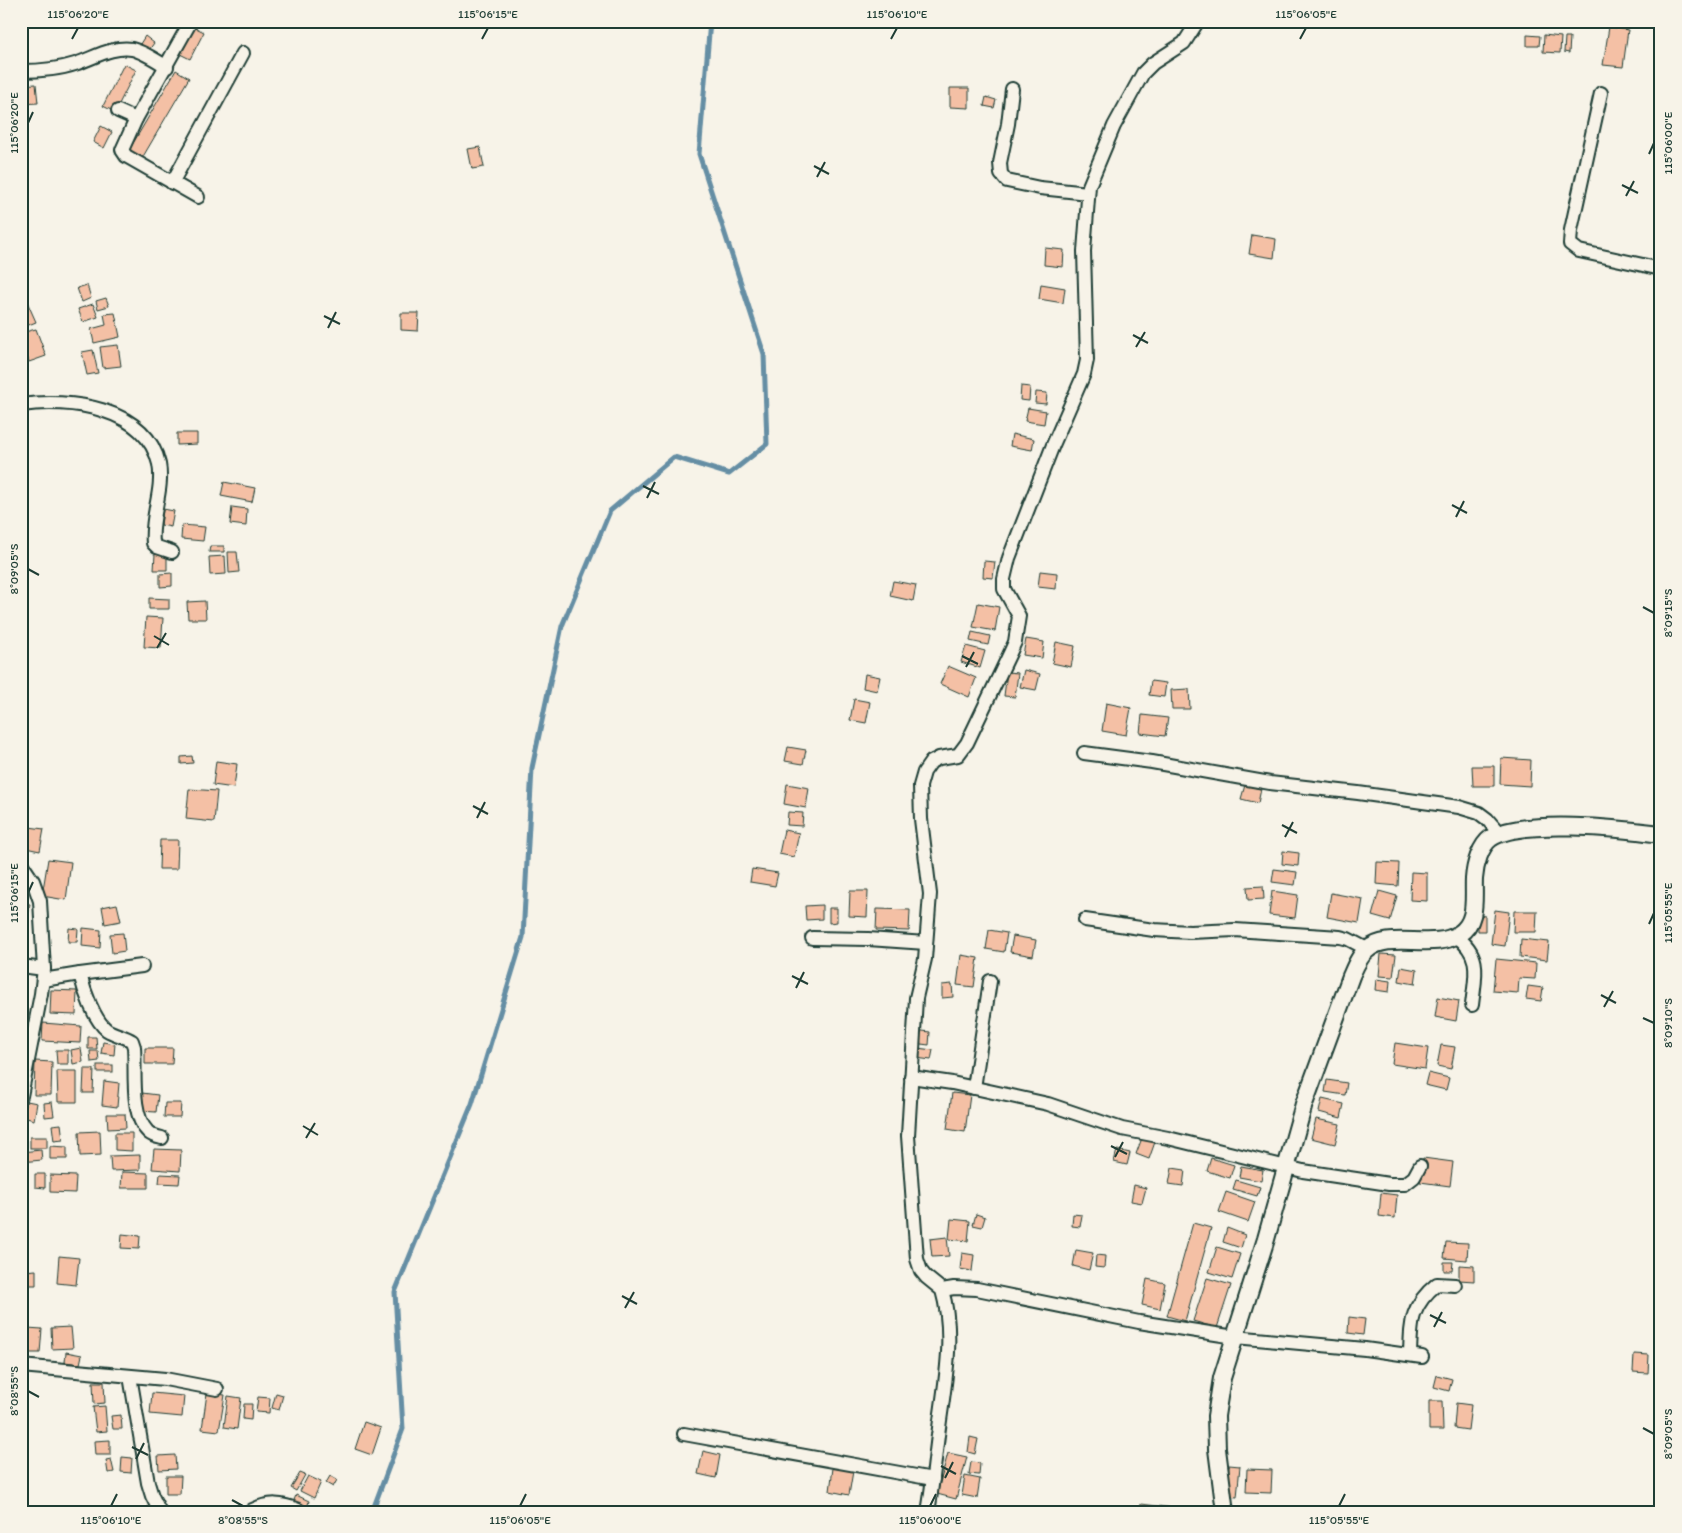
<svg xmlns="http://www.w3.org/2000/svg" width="1682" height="1533" font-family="Itim,sans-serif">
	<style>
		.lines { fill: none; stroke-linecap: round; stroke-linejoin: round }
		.stream { stroke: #658ea4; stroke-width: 5 }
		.building { fill: #f4c0a5; stroke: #1f3d34 }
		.minor-casing { stroke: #1f3d34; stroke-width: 16 }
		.tertiary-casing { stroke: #1f3d34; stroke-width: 20 }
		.minor { stroke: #f7f3e8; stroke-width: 12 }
		.tertiary { stroke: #f7f3e8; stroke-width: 16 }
		.ticks { fill: none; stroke: #1f3d34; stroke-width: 2 }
		.neatline { fill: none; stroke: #1f3d34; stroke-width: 2 }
		.ticks-label { font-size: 12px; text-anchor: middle; fill: #1f3d34 }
	</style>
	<rect width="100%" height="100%" fill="#f7f3e8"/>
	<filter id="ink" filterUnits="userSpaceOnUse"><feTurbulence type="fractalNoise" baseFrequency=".02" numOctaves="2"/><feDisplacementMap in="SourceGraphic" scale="10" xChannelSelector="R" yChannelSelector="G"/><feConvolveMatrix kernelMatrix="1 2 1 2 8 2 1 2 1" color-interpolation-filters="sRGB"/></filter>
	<g filter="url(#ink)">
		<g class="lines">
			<path class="stream" d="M372,1512l31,-83 -8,-137 77,-188 51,-167 9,-169 30,-142 48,-115 64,-54 55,17 38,-30 -3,-90 -65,-200 11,-133"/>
		</g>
		<g class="building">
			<path d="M194,27l10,5 -14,27 -10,-5z"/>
			<path d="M1609,27l19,3 -5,37 -20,-2z"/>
			<path d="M1527,35l13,1 -1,10h-12z"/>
			<path d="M1544,35l17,2 -1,16 -17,-1z"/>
			<path d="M145,36l9,7 -5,7 -9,-6z"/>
			<path d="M1565,37h5l-1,16 -5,-1z"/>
			<path d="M124,64l12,6 -21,42 -12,-6z"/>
			<path d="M176,70l13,8 -48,82 -13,-8z"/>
			<path d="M36,84l2,19 -17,1v-19z"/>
			<path d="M950,88h19v20l-19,-1z"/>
			<path d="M986,97l10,3 -2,8 -10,-2z"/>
			<path d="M101,126l11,6 -8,16 -11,-6z"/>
			<path d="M480,147l4,20 -12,2 -4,-20z"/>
			<path d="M1252,235l24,4 -2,19 -25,-4z"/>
			<path d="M1045,248l19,2 -1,17 -19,-2z"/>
			<path d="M1041,284l24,4 -2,15 -24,-4z"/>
			<path d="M87,285l4,13 -9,4 -5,-14z"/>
			<path d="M21,288l15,34 -15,6z"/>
			<path d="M106,298l3,8 -11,3 -2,-8z"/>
			<path d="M93,304l5,13 -15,5 -5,-13z"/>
			<path d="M115,313l5,24 -26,6 -3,-14 15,-4 -2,-11z"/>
			<path d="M401,313h18l-1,18 -17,-1z"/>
			<path d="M36,329l10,27 -17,6 -8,-22v-7z"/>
			<path d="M118,345l3,21 -18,2 -3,-21z"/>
			<path d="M93,350l5,23 -11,2 -5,-23z"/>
			<path d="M1021,386l9,1 -1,14 -9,-1z"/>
			<path d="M1036,392l11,1 -1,11 -11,-1z"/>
			<path d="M1028,408l18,3 -2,13 -19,-3z"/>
			<path d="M177,433h20v11l-20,1z"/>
			<path d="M1012,434l22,5 -2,11 -22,-4z"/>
			<path d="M224,482l31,6 -3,14 -31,-6z"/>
			<path d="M232,507l15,2 -1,17 -16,-2z"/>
			<path d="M163,509l11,2 -3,16 -10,-2z"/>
			<path d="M182,525l23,2 -2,14 -22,-2z"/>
			<path d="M210,546h14v6h-15z"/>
			<path d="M228,552h9l2,20 -10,1z"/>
			<path d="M155,554h12v16h-13z"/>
			<path d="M225,556l1,18 -16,1 -1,-18z"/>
			<path d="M984,561l11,1 -2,16 -10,-1z"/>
			<path d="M1040,571l17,2 -1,16 -18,-2z"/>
			<path d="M172,573v13l-12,1v-13z"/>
			<path d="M893,581l23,4 -3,16 -23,-5z"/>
			<path d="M149,598l20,1v10h-20z"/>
			<path d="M205,601l1,18h-18l-1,-17z"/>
			<path d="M978,603l21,4 -4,24 -22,-4z"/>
			<path d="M146,617l17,1 -2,30 -17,-1z"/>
			<path d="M972,632l18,4 -2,9 -18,-4z"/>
			<path d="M1026,639l18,3 -2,16 -19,-3z"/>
			<path d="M1056,642l19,4 -4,21 -19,-4z"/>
			<path d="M966,646l19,5 -5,17 -19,-6z"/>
			<path d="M948,666l28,12 -7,19 -29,-13z"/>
			<path d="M1024,670l16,4 -4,16 -16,-3z"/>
			<path d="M1007,672l11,1 -3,24 -11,-1z"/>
			<path d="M865,674l15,3 -3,14 -14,-3z"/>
			<path d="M1151,681l15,2 -2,14 -15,-2z"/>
			<path d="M1189,689l1,20h-18l-1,-19z"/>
			<path d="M854,699l16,3 -4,21 -16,-3z"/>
			<path d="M1106,703l25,5 -5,27 -24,-4z"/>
			<path d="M1142,715l26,3 -3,18 -25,-3z"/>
			<path d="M788,747l18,3 -3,14 -18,-3z"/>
			<path d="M192,756l1,7 -12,1v-7z"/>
			<path d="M1501,758l30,2 -1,26 -30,-2z"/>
			<path d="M216,761l21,3 -3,24 -21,-3z"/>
			<path d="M1472,766h22v20h-21z"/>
			<path d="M787,784l22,4 -3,20 -22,-4z"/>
			<path d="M1245,785l16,4 -3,14 -17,-4z"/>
			<path d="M189,789l28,2 -3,31 -28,-3z"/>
			<path d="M788,812l15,1 -1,13 -15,-1z"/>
			<path d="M21,826l23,3 -4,22 -19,-4z"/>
			<path d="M784,830l15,3 -5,24 -15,-3z"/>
			<path d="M160,840h18l-1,29h-18z"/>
			<path d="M1283,851l16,2 -1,13 -16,-2z"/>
			<path d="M48,859l23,3 -5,38 -24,-4z"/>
			<path d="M1377,862l22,1 -1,23 -22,-2z"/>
			<path d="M752,869l26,4 -3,13 -25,-4z"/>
			<path d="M1274,869l23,3 -2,13 -23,-3z"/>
			<path d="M1411,872l16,1v28l-17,-1z"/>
			<path d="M1263,886l1,13 -16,1 -1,-13z"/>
			<path d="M850,891h18l-1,26 -18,-1z"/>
			<path d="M1272,891l26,4 -3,23 -26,-3z"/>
			<path d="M1379,891l18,5 -7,25 -18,-5z"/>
			<path d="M1331,893l32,6 -4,24 -32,-6z"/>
			<path d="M21,903l9,1 -2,12 -7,-1z"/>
			<path d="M117,904l4,17 -16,3 -3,-17z"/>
			<path d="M822,905v14l-16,1 -1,-14z"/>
			<path d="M829,908h8v14l-8,1z"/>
			<path d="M877,909l33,1 -1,21 -33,-1z"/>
			<path d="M1495,910l14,2 -4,34 -14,-2z"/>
			<path d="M1514,911h23l-1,21h-23z"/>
			<path d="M1478,915l7,1v15h-7z"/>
			<path d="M69,928l9,1 -1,13h-9z"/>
			<path d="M83,928l18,2 -1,18 -18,-2z"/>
			<path d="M989,930l18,3 -3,19 -18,-3z"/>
			<path d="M123,933l2,18 -13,2 -2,-19z"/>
			<path d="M1013,936l23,4 -3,16 -23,-4z"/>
			<path d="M1521,939l28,3 -2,18 -27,-3z"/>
			<path d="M1381,954l15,1 -3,22 -14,-1z"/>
			<path d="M961,955l17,3 -4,29 -17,-2z"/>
			<path d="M1496,959l40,4 -1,16 -16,-1 -1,15 -25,-2z"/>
			<path d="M1401,967l16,3 -2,14 -16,-3z"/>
			<path d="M1376,979l14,2 -1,11 -14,-2z"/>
			<path d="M952,984l1,13 -11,1v-13z"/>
			<path d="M1528,986l15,2 -2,13 -15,-2z"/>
			<path d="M51,990l26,1 -1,24 -26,-1z"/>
			<path d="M1438,997l21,4 -3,20 -21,-4z"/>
			<path d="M43,1023l38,3 -1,17 -38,-2z"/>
			<path d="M915,1030l15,2 -1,13 -16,-2z"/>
			<path d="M88,1037h8l1,12h-9z"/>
			<path d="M103,1042l12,2 -1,11 -13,-2z"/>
			<path d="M1395,1043l33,5 -3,21 -33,-5z"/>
			<path d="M1441,1045l14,2 -4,22 -14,-3z"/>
			<path d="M81,1048l2,14 -10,2 -2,-14z"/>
			<path d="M145,1048h28l-1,16h-27z"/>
			<path d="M917,1048l16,2 -2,10 -15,-2z"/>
			<path d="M56,1050h12v14h-11z"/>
			<path d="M90,1051h8l1,10 -8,1z"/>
			<path d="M35,1061l17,1 -1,33h-17z"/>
			<rect x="97" y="1065" width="16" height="7"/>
			<path d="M84,1069h10l-1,24h-10z"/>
			<path d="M57,1071h20v31h-19z"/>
			<path d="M1428,1073l21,5 -3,12 -21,-5z"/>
			<path d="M1327,1080l20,3 -2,12 -20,-3z"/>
			<path d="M104,1081l15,2 -2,24 -15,-2z"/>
			<path d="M142,1093l16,2 -2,17 -16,-1z"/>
			<path d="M952,1093l18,2 -5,37 -18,-3z"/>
			<path d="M1322,1099l22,5 -3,14 -22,-6z"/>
			<path d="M27,1101l10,2 -3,17 -11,-3z"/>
			<path d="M52,1102l2,14 -9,1 -1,-14z"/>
			<path d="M165,1103h16l-1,14h-16z"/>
			<path d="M107,1114h18l1,14 -18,1z"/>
			<path d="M1316,1119l24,5 -5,20 -24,-6z"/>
			<path d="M61,1124l2,16 -9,1 -2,-16z"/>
			<path d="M100,1131l1,24 -21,1 -1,-24z"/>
			<path d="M115,1133h17v18l-17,-1z"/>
			<rect x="30" y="1137" width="17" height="11"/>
			<path d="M1142,1138l13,4 -6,17 -13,-5z"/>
			<path d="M50,1146l17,1v12h-17z"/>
			<path d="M154,1149l27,1 -1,21 -28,-2z"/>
			<path d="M41,1150l1,10 -21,2v-10z"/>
			<path d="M1117,1150l13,3 -3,12 -13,-3z"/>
			<path d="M140,1155v15l-29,1 -1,-15z"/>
			<path d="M1211,1158l23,7 -4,13 -23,-7z"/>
			<path d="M1423,1158l30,4 -3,24 -30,-4z"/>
			<path d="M1241,1166l22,4 -2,11 -22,-4z"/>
			<path d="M1172,1168l13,2 -2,16 -14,-2z"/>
			<path d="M122,1172l26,1v15h-27z"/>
			<path d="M35,1174h10v14l-10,-1z"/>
			<path d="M160,1174l20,1 -1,9 -20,-1z"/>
			<path d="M50,1175l26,1 -1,17 -25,-1z"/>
			<path d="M1236,1180l24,7 -3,9 -24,-7z"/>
			<path d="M1134,1185l12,3 -4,15 -11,-2z"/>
			<path d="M1226,1192l29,10 -7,20 -29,-10z"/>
			<path d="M1381,1193l16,2 -2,23 -16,-2z"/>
			<path d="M976,1214l9,3 -3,10 -9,-2z"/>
			<path d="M1073,1214l9,1 -2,12 -8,-1z"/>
			<path d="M951,1219l19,2 -2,20 -19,-2z"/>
			<path d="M1193,1223l18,5 -26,93 -18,-5z"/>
			<path d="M1227,1228l18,7 -4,13 -18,-6z"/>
			<path d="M122,1234l18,2 -1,13 -18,-1z"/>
			<path d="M947,1237l2,19 -17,1 -2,-18z"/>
			<path d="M1446,1242l22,1 -1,17 -23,-2z"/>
			<path d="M1217,1247l23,7 -8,25 -23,-7z"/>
			<path d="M1076,1250l17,3 -4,17 -16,-4z"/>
			<path d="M962,1253l12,2 -2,16 -12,-2z"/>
			<path d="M1096,1255l9,1 -1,12 -9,-1z"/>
			<path d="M59,1256l20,2 -3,27 -19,-2z"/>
			<path d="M1444,1262h9l-1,9h-8z"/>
			<path d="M1459,1265l15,1v15l-15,-1z"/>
			<path d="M36,1270v15h-12v-14z"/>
			<path d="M1207,1278l24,7 -14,43 -24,-7z"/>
			<path d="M1147,1279l18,4 -5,26 -18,-4z"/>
			<path d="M1349,1317l16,2 -2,16 -15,-2z"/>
			<path d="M71,1327l2,21 -21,1 -1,-21z"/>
			<path d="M27,1328l15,1 -2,24h-15z"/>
			<path d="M66,1352l16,3 -2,9 -15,-2z"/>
			<path d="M1634,1354l15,1 -1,18 -15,-1z"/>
			<path d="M1437,1375l15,4 -3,12 -15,-4z"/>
			<path d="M93,1382h11l1,21 -11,1z"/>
			<path d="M152,1393l32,3 -2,21 -32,-3z"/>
			<path d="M207,1393l18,2 -6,36 -17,-2z"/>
			<path d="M276,1393l7,2 -4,15 -7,-2z"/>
			<path d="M228,1396l13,2 -4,31 -13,-2z"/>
			<path d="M258,1397l12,1 -1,15 -13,-1z"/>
			<path d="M1429,1401h13l1,29h-14z"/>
			<path d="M1456,1403l15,2 -3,25 -14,-2z"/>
			<path d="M244,1404h8l-1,16 -8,-1z"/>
			<path d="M105,1406l2,25 -11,1 -3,-25z"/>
			<path d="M121,1415l1,14h-9l-2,-13z"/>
			<path d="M364,1422l17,6 -9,27 -17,-6z"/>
			<path d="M970,1437l8,2 -3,15 -7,-2z"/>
			<path d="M110,1440v15h-15l-1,-14z"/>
			<path d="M703,1451l17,4 -4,23 -18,-4z"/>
			<path d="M948,1453l19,4 -11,42 -19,-5z"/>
			<path d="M175,1455l1,14 -17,1 -1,-14z"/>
			<path d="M122,1457l10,1 -1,15 -10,-1z"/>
			<path d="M111,1459l3,13 -6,1 -2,-13z"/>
			<path d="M971,1462l9,1 -1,12 -10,-1z"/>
			<path d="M1229,1465l11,1 -3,31 -10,-1z"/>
			<path d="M833,1468l20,3 -4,24 -19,-4z"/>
			<path d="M1247,1469l25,1 -1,23 -25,-1z"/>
			<path d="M300,1473l5,2 -9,16 -5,-3z"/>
			<path d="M166,1476h15l-1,18h-14z"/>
			<path d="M308,1476l13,6 -7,16 -14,-7z"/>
			<path d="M330,1476l7,4 -4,7 -7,-4z"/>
			<path d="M965,1476l15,3 -3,19 -15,-3z"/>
			<path d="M296,1495l13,6 -2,7 -14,-5z"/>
			<path d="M1141,1504l33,4v4h-34z"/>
		</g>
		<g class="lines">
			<defs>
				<g id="minor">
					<path d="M191,21l-55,98 -14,31 4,6 7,4 65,37"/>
					<path d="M21,71c19,0 36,-1 54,-7 19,-6 37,-18 57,-15 12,3 24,11 35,18"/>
					<path d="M1012,89l-4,35 -8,39 1,11 6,7 33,7 48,5"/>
					<path d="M1601,93l-30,137 -1,14 9,7 82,18"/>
					<path d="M118,111l18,8"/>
					<path d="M172,183l71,-130"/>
					<path d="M21,405c48,-7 125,2 138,59 5,26 -9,53 -6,79l4,4 15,5"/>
					<path d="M1084,753l68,9 118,21 88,10 101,14 20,6 8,6 13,15"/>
					<path d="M21,863l12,18 7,20 4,68 -3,25 -20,102"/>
					<path d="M1085,920l69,10 36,2 45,-2 105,7 8,2 19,10"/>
					<path d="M1456,936c27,20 19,40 16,69"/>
					<path d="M812,938l56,1 58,4"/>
					<path d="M21,966l23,3"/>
					<path d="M80,974l62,-8"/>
					<path d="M43,980l37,-6c4,17 14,46 27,56 8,5 18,6 25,11l2,6c2,23 -4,68 14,85 3,3 9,5 14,6"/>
					<path d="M911,1077l41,6 96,21 74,25 46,9 135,33 86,13h16l9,-7 6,-11"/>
					<path d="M974,1088l16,-107"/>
					<path d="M942,1290l12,-2 23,1 162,33 96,15 130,12 57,8"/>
					<path d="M1410,1355c1,-32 0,-49 27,-71l18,1"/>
					<path d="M21,1366l144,13 52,10"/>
					<path d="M130,1376l18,107 4,13 8,16"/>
					<path d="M684,1434l249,45"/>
					<path d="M928,1512c5,-28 7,-56 11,-84 6,-46 16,-93 3,-138l-16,-13 -5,-6 -4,-12 -9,-123 8,-138 9,-39 5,-65 -9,-75 -1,-33 4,-14 7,-10 8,-4 19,-3 9,-12 43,-90 5,-11 4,-26 -15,-27v-10l5,-21 44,-113 31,-71 3,-14 -3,-109 5,-65 25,-60 29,-53 10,-10 31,-20 14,-22"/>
				</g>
				<g id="tertiary">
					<path d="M253,1512c16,-8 29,-7 45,0"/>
					<path d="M1225,1512l-8,-63 -1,-33 6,-38 44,-139 38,-135 47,-128c4,-9 8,-20 16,-26 22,-20 66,1 92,-16 19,-12 14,-36 15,-55 1,-14 6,-33 17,-41 31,-20 133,-9 170,-4"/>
				</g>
			</defs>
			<use href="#minor" class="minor-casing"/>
			<use href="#tertiary" class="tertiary-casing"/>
			<use href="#minor" class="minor"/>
			<use href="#tertiary" class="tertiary"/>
		</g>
	</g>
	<path class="ticks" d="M72,39l6,-11M482,39l6,-11M891,39l6,-11M1300,39l6,-11M28,123l5,-11M1649,154l5,-11M814,166l15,8M817,177l8,-15M1622,185l16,8M1626,196l8,-15M324,316l16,8M328,328l8,-16M1133,335l15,8M1136,347l9,-15M643,486l16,8M647,498l8,-16M1452,505l15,8M1456,517l8,-16M28,569l11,6M1643,607l11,6M154,636l15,9M157,648l9,-15M962,656l16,8M966,667l8,-15M473,806l15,8M477,818l8,-16M1282,825l15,8M1285,837l8,-15M28,893l5,-11M1649,924l5,-11M792,976l16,8M796,988l8,-16M1601,995l15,8M1604,1007l9,-16M1643,1018l11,5M303,1126l15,9M306,1138l9,-15M1111,1146l16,8M1115,1157l8,-15M622,1296l15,8M625,1308l9,-16M1430,1315l16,8M1434,1327l8,-15M28,1391l11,6M1643,1428l11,6M132,1447l16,8M136,1459l8,-16M941,1466l15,8M945,1478l8,-16M232,1500l11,6M111,1506l6,-12M520,1506l6,-12M930,1506l6,-12M1339,1506l6,-12"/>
	<rect width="1682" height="1533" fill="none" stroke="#f7f3e8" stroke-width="55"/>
	<rect x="28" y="28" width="1626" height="1478" class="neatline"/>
	<g class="ticks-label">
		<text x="78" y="18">115°06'20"E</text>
		<text x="488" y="18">115°06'15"E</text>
		<text x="897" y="18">115°06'10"E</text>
		<text x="1306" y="18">115°06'05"E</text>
		<text transform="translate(14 123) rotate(-90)" y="4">115°06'20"E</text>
		<text transform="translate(1668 143) rotate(-90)" y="4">115°06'00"E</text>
		<text transform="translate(14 569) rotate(-90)" y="4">8°09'05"S</text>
		<text transform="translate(1668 613) rotate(-90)" y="4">8°09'15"S</text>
		<text transform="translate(14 893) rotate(-90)" y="4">115°06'15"E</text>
		<text transform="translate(1668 913) rotate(-90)" y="4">115°05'55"E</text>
		<text transform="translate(1668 1023) rotate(-90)" y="4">8°09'10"S</text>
		<text transform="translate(14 1391) rotate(-90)" y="4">8°08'55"S</text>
		<text transform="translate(1668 1434) rotate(-90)" y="4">8°09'05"S</text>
		<text x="111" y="1524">115°06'10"E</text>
		<text x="243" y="1524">8°08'55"S</text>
		<text x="520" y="1524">115°06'05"E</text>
		<text x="930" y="1524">115°06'00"E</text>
		<text x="1339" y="1524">115°05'55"E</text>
	</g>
</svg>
